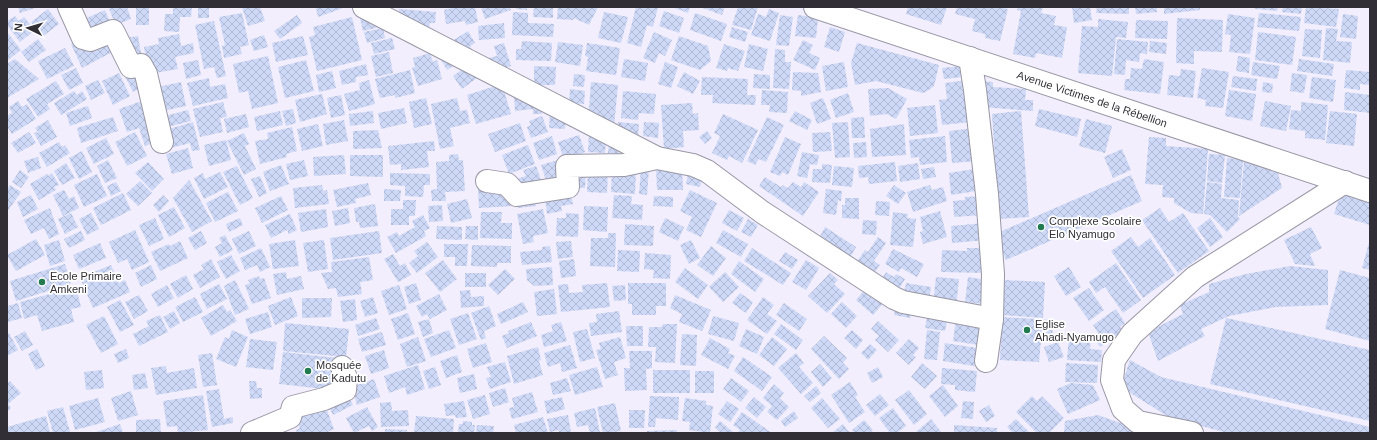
<svg xmlns="http://www.w3.org/2000/svg" width="1377" height="440" font-family="Arial,sans-serif">
	<style>
		.building { fill: url(#building-cross-hatch) }
		.lines { fill: none; stroke-linecap: round; stroke-linejoin: round }
		.minor-casing { stroke: #9a97a5; stroke-width: 24 }
		.trunk-casing { stroke: #9a97a5; stroke-width: 24 }
		.minor { stroke: #fff; stroke-width: 22 }
		.trunk { stroke: #fff; stroke-width: 22 }
		.poi-dot { fill: #227b50; stroke: #fff; stroke-width: 1.5 }
		.labels { text-anchor: middle; stroke-width: 3.5; stroke-linejoin: round; paint-order: stroke }
		.street-label { font-size: 11px; fill: #312f35; stroke: #fff }
		.poi-label { font-size: 11px; fill: #312f35; stroke: #fff; text-anchor: start }
	</style>
	<defs>
		<pattern id="building-cross-hatch" width="8" height="8" patternUnits="userSpaceOnUse"><rect width="8" height="8" fill="#ced9f8"/><path d="M0 0l8 8M0 8l8-8" fill="none" stroke="#b1bbd5"/></pattern>
	</defs>
	<rect width="100%" height="100%" fill="#f2eefe"/>
	<g class="building">
		<path d="M18,7h20l-18,6z"/>
		<path d="M113,7h14l4,12 -15,6 -7,-16z"/>
		<rect x="136" y="7" width="13" height="18"/>
		<path d="M173,7h19l-1,10h-11l-1,15 -15,-1 1,-17h8z"/>
		<rect x="198" y="7" width="11" height="11"/>
		<path d="M242,7h18l5,14 -17,5z"/>
		<path d="M320,7h26l-28,10 -2,-9z"/>
		<path d="M456,7h19l3,15 -12,3 -1,-4 -19,3 -2,-14z"/>
		<path d="M481,7h29l1,3 -26,9z"/>
		<path d="M516,7h11v3l-11,-1z"/>
		<path d="M534,7h19v11l-20,-1z"/>
		<path d="M558,7h40l-9,18 -15,-7 -1,2 -16,-1z"/>
		<path d="M636,7h22l-5,20 -6,-2 -6,22 -14,-4z"/>
		<path d="M672,7h18l-2,6z"/>
		<path d="M700,7h25l-3,8z"/>
		<path d="M738,7h20l-7,23 -19,-5z"/>
		<path d="M908,7h39l-6,18 -35,-11z"/>
		<path d="M957,7h44l7,2 -8,32 -15,-3v-4l-13,-3 3,-12 -20,-5z"/>
		<path d="M1018,7h25l-2,6 15,3 -2,9 13,2 -5,31 -26,-5 -1,5 -22,-4 8,-43 -4,-1z"/>
		<path d="M1072,7h18l2,13 -18,3z"/>
		<path d="M1097,7h32v7l-33,-1z"/>
		<path d="M1135,7h22v5l-21,2z"/>
		<path d="M1164,7h36v3l-36,4z"/>
		<path d="M1256,7h22l-1,4 -22,-2z"/>
		<path d="M1283,7h19l-1,7 -19,-2z"/>
		<path d="M1306,7l33,2 -3,18 -32,-4z"/>
		<path d="M48,9l11,15 -17,13 -11,-15z"/>
		<path d="M399,9l37,3 -1,11h-5l-1,5 -31,-3z"/>
		<path d="M769,9l10,4 -9,28 -19,-6 7,-21 8,3z"/>
		<path d="M105,10l5,12 -21,14 -7,-16z"/>
		<path d="M358,10l34,14 -29,7z"/>
		<path d="M664,11l20,7 -5,15 -20,-7z"/>
		<path d="M513,12l15,1v10l26,1 -1,13 -41,-2z"/>
		<path d="M604,12l24,5 -7,26 -23,-5z"/>
		<path d="M242,13l7,32 -9,2 2,7 -18,4 -2,-12 3,-1 -6,-28z"/>
		<path d="M695,13l32,11 -6,17 -31,-11z"/>
		<path d="M1259,13l42,4 -2,14 -42,-4z"/>
		<path d="M1228,14l27,4 -5,36 -21,-2 2,-17 -6,-1z"/>
		<path d="M1343,14l15,2 -2,23 -16,-2z"/>
		<path d="M297,15l5,8 -22,16 -6,-8z"/>
		<path d="M780,15l13,2 -4,29 -13,-1z"/>
		<path d="M798,15l20,3 -2,20 -21,-2z"/>
		<path d="M15,16l4,5 5,-4 11,13 -15,12 -13,-17v-4z"/>
		<path d="M352,17l10,43 -45,11 -8,-34 6,-2 -2,-8z"/>
		<path d="M1177,18l46,2 -1,32 -28,-1v13l-18,-1z"/>
		<path d="M1098,19l30,3 -2,16 -10,-1 -4,39 -34,-3 4,-47 16,1z"/>
		<path d="M1136,20l32,1 -1,18 -32,-1z"/>
		<path d="M214,21l12,55 -9,2 -3,-11 -10,2 -9,-44z"/>
		<path d="M504,23l1,15 -26,2 -1,-14z"/>
		<path d="M732,27l16,5 -3,10 -16,-5z"/>
		<path d="M830,27l15,5 -6,20 -15,-5z"/>
		<path d="M383,28l2,10 -18,5 -3,-11z"/>
		<path d="M1326,28l12,1 -2,12 16,1 -2,21 -27,-3z"/>
		<path d="M1305,29l17,1 -2,28 -18,-2z"/>
		<path d="M468,31l7,12 -5,3 4,8 -27,16 -11,-19z"/>
		<path d="M7,32l14,18 -14,11z"/>
		<path d="M654,32l18,8 -7,16 -6,-3 -4,10 -12,-5z"/>
		<path d="M1258,32l38,5 -4,28 -37,-5z"/>
		<path d="M111,34l7,15 -36,19 -11,-24 9,-4z"/>
		<path d="M179,34l2,12 12,-3 1,10 -19,4 3,12 -29,5 -5,-27 15,-3 -1,-6z"/>
		<path d="M264,35l4,12 -14,4 -4,-11z"/>
		<path d="M138,36l4,23 -12,3 -5,-24z"/>
		<path d="M303,36l5,19 -32,7 -4,-19z"/>
		<path d="M679,36l29,10 3,15 -11,9 -29,-10z"/>
		<path d="M392,38l3,11 -21,5 -3,-11z"/>
		<path d="M38,39l8,11 -17,12 -8,-10z"/>
		<path d="M1117,39l31,3 -1,12 -7,-1 -1,9 -13,-2 -1,15 -11,-1z"/>
		<path d="M803,40l10,5 -4,8 11,5 -5,12 -22,-10z"/>
		<path d="M522,41l30,2 -1,18 -35,-1v-11h5z"/>
		<path d="M1150,41l17,2 -1,11 -17,-2z"/>
		<path d="M558,42l25,3 -3,21 -25,-4z"/>
		<path d="M504,43l7,23 -26,8 -4,-14 16,-4 -3,-10z"/>
		<path d="M587,43l33,5 -4,27 -30,-4 2,-14 -3,-1z"/>
		<path d="M857,43l82,22 -5,21 -5,4 -6,3 -47,-12 -21,4 -4,-22z"/>
		<path d="M724,44l21,7 -7,20 -10,-3 -1,3 -11,-3z"/>
		<path d="M749,44l19,5 -5,22 -19,-4z"/>
		<path d="M65,48l9,18 -27,13 -9,-18z"/>
		<path d="M775,49l10,1v12h6l-2,27 -16,-1z"/>
		<path d="M389,52l4,21 -17,4 -5,-21z"/>
		<path d="M430,53l3,9 4,-2 5,19 -24,7 -6,-18 3,-1 -2,-9z"/>
		<path d="M268,56l10,47 -26,6 -4,-18 -9,2 -6,-29z"/>
		<path d="M1238,56l12,2 -1,15 -13,-2z"/>
		<path d="M15,59l24,20 -32,19v-34z"/>
		<path d="M624,59l24,4 -3,18 -24,-4z"/>
		<path d="M1144,59l20,3 -4,32 -36,-4 1,-11h5l1,-11 11,1z"/>
		<path d="M1299,59l35,5 -2,12 -35,-5z"/>
		<path d="M198,60l3,15 -15,4 -3,-16z"/>
		<path d="M306,60l8,31 -29,7 -7,-31z"/>
		<path d="M472,62l9,13 -19,14 -9,-13z"/>
		<path d="M665,62l13,5 -7,21 -13,-4z"/>
		<path d="M844,62l4,25 -22,4 -4,-25z"/>
		<path d="M1253,62l27,4 -3,13 -26,-4z"/>
		<path d="M366,64l2,11 -12,2v5l-14,3 -3,-14z"/>
		<path d="M534,66l22,1 -1,18h-21z"/>
		<path d="M962,66l1,11 -19,2 -2,-11z"/>
		<path d="M76,68l7,15 -14,7 -8,-15z"/>
		<path d="M136,68l9,19 -12,5 -9,-18z"/>
		<path d="M1202,68l27,4 -6,36 -18,-2 1,-6 -9,-2z"/>
		<path d="M1181,69l15,2 -3,27 -26,-3 2,-20 11,1z"/>
		<path d="M410,70l5,23 -20,5v-3l-15,3 -5,-19z"/>
		<path d="M1346,70l24,2v13l-10,-1v6l-16,-2z"/>
		<path d="M332,71l4,17 -17,4 -3,-17z"/>
		<path d="M684,72l16,9 -7,13 -16,-8z"/>
		<path d="M793,72l25,1 3,19 -20,4v-5l-9,-1z"/>
		<path d="M119,73l11,23 -17,9 -11,-24z"/>
		<path d="M1292,73l15,2 -3,18 -14,-2z"/>
		<path d="M574,74l11,1 -1,12 -11,-1z"/>
		<path d="M754,74l16,1v14l-17,-1z"/>
		<path d="M1233,76l24,3 -1,12 -25,-4z"/>
		<path d="M702,77l46,2 -1,16h9l-1,10 -43,-2 1,-8h-12z"/>
		<path d="M1312,77l24,3 -3,22 -24,-4z"/>
		<path d="M209,78l1,9 15,-3 3,14 -35,8 -6,-23z"/>
		<path d="M98,80l7,13 -14,7 -6,-14z"/>
		<path d="M369,80l6,24 -26,7 -5,-17 16,-4 -1,-7z"/>
		<path d="M967,80l4,42 -29,3 -3,-25 8,-1 -2,-16z"/>
		<path d="M56,81l8,13 -17,10 3,5 -12,8 -12,-18z"/>
		<path d="M982,81l11,1v5l33,2 -1,11h8v11l-53,-4z"/>
		<path d="M181,82l5,24 -28,6 -5,-24z"/>
		<path d="M591,82l27,3 -4,41 -42,-19 17,2z"/>
		<path d="M1263,82l10,2 -1,9 -10,-1z"/>
		<path d="M502,84l9,30 -35,10 -9,-29z"/>
		<path d="M888,88l19,11 -11,20 -9,-5 -17,2 -2,-27z"/>
		<path d="M570,89l15,2 -1,13 -15,-1z"/>
		<path d="M762,90l26,2 -1,21 -18,-1 1,-7h-9z"/>
		<path d="M1229,90l27,4 -4,27 -27,-5z"/>
		<path d="M74,91l3,4 5,-4 5,8 -26,16 -7,-12z"/>
		<path d="M623,91l33,3 -2,20 -15,-1 -1,7 -17,-2z"/>
		<path d="M1345,92l25,3v18l-26,-3z"/>
		<path d="M541,93l1,21h-9v-5l-18,2 -1,-16z"/>
		<path d="M848,93l6,19 -18,6 -6,-18z"/>
		<path d="M322,94l5,20 -27,8 -5,-22z"/>
		<path d="M341,95l4,20 -14,3 -4,-20z"/>
		<path d="M426,98l6,26 -18,4 -5,-26z"/>
		<path d="M457,98l3,13 7,-1 3,13 -20,5 4,18 -14,3 -9,-45z"/>
		<path d="M823,98l8,21 -14,5 -7,-21z"/>
		<path d="M145,100l14,41 -14,5 -6,-18 -12,4 -8,-23z"/>
		<path d="M18,101l4,6 5,-3 9,15 -24,15 -5,-8v-10l5,-3 -3,-6z"/>
		<path d="M1265,101l26,5 -5,25 -26,-5z"/>
		<path d="M223,102l4,15 -7,1 3,14 -23,5 -7,-28z"/>
		<path d="M1301,102l27,3 -3,35 -20,-2v-7l-16,-2 2,-19 10,1z"/>
		<path d="M692,103l1,11 5,-1 1,17 -16,1 1,16 -20,2 -3,-44z"/>
		<path d="M935,105l3,28 -28,3 -3,-28z"/>
		<path d="M88,106l4,12 -22,8 -4,-13z"/>
		<path d="M404,108l3,15 -26,6 -3,-16z"/>
		<path d="M293,109l3,14 -10,3 -4,-15z"/>
		<path d="M1039,109l42,10 -4,18 -42,-11z"/>
		<path d="M188,110l3,11 -27,7 -3,-11z"/>
		<path d="M280,111l3,14 -26,6 -3,-14z"/>
		<path d="M373,111l1,12 -24,3 -1,-12z"/>
		<path d="M795,111l17,9 -5,10 -18,-9z"/>
		<path d="M1021,111l8,106 -30,2 -7,-105z"/>
		<path d="M1330,111l27,3 -3,32 -28,-3z"/>
		<path d="M246,114l3,13 -22,6 -3,-14z"/>
		<path d="M550,114l16,1 -1,14 -16,-1z"/>
		<path d="M723,114l35,16 -16,33 -13,-7 -2,4 -15,-7 8,-17 -6,-3z"/>
		<path d="M542,116l6,16 -17,6 -4,-11 4,-2 -2,-4z"/>
		<path d="M113,117l5,14 -37,12 -4,-15z"/>
		<path d="M767,117l17,8 -18,37 -7,-3 -4,6 -8,-4z"/>
		<path d="M864,117l1,21h-13l-1,-20z"/>
		<path d="M1086,119l26,7 -7,27 -26,-7z"/>
		<path d="M48,120l9,17 -16,9 -7,-13 4,-1 -3,-4z"/>
		<path d="M344,120l4,21 -22,4 -3,-21z"/>
		<path d="M193,122l7,28 -8,1 -2,-8 -23,6 -5,-18z"/>
		<path d="M618,122l21,2 -1,14 -20,-6z"/>
		<path d="M644,122l15,1 -1,15 -15,-2z"/>
		<path d="M848,122l2,35 -15,1 -3,-35z"/>
		<path d="M520,123l6,18 -31,11 -7,-18z"/>
		<path d="M318,124l5,22 -21,5 -5,-22z"/>
		<path d="M904,124l2,31 -34,2 -2,-28z"/>
		<path d="M292,127l5,24 -11,3 1,3 -27,7 -5,-23 13,-2 -1,-6z"/>
		<path d="M974,128l4,33 -26,2 -3,-32z"/>
		<path d="M378,130l4,18 -29,1v-18z"/>
		<path d="M707,131l5,7 -7,6 -6,-7z"/>
		<path d="M29,132l7,11 -18,10 -7,-10z"/>
		<path d="M135,132l12,24 -20,10 -12,-24z"/>
		<path d="M830,132l2,19 -19,1 -1,-19z"/>
		<path d="M244,133l5,11 -4,2 11,23 -12,6 -17,-34z"/>
		<path d="M589,133l17,4 -1,16 -17,-1z"/>
		<path d="M579,135l6,17 -3,1 1,5 -19,1 -6,-17z"/>
		<path d="M610,135l10,1 -1,18 -11,-1z"/>
		<path d="M552,136l5,18 -18,6 -6,-17z"/>
		<path d="M945,136l2,26 -27,3 -1,-8 -8,1 -2,-18z"/>
		<path d="M785,137l16,7 -13,31 -6,-3 -2,4 -10,-4z"/>
		<path d="M1149,137l17,1v8l42,3 -5,65 -12,-1 -17,-10v-5l-12,-1 1,-12 -18,-1z"/>
		<path d="M106,138l8,16 -20,10 -8,-16z"/>
		<path d="M226,140l5,20 -22,6 -5,-21z"/>
		<path d="M434,141l1,10h-8l2,16 -28,3v-6l-11,1 -2,-19z"/>
		<path d="M59,142l3,5 3,-2 5,8 -23,14 -8,-14z"/>
		<path d="M866,142l1,15 -13,1 -1,-15z"/>
		<path d="M528,145l7,19 -26,10 -7,-19z"/>
		<path d="M188,148l5,20 -21,6 -6,-20z"/>
		<path d="M1122,149l9,21 -18,8 -9,-21z"/>
		<path d="M82,151l10,21 -13,7 -10,-21z"/>
		<path d="M802,152l17,3 -2,10 -7,-1 -3,14 -10,-2z"/>
		<path d="M458,154l1,6h4l2,31 -20,1 1,9h-14l-1,-11 6,-1 -1,-27 13,-1v-6z"/>
		<path d="M1209,154l16,1 -3,28 -15,-2z"/>
		<path d="M344,155l2,19 -32,2 -1,-19z"/>
		<path d="M350,155h33v22l-33,-1z"/>
		<path d="M38,157l3,11 -13,5 -4,-12z"/>
		<path d="M1227,158l16,2 -3,38 -16,-1z"/>
		<path d="M108,160l9,18 -12,5 -8,-17z"/>
		<path d="M304,160l4,16 -18,4 -4,-16z"/>
		<path d="M558,160l6,17 -17,6 -6,-18z"/>
		<path d="M148,162l16,17 -12,12 -17,-18z"/>
		<path d="M895,162l2,19 -28,3 -1,-7 -9,1 -1,-12z"/>
		<path d="M1244,162l34,11 4,15 -43,28z"/>
		<path d="M66,163l9,15 -13,7 -8,-14z"/>
		<path d="M918,163l2,16 -20,3 -2,-16z"/>
		<path d="M656,164h26l1,26h-26z"/>
		<path d="M822,164l10,1 -2,18 -18,-1 1,-13h9z"/>
		<path d="M281,165l8,19 -19,7 -7,-19z"/>
		<path d="M237,166l16,32 -13,7 -17,-33z"/>
		<path d="M536,166l7,19 -25,9 -5,-14 13,-4 -3,-6z"/>
		<path d="M834,166l20,2 -2,19 -20,-2z"/>
		<path d="M934,167l2,10 -13,2 -2,-10z"/>
		<path d="M980,168l3,22 -32,5 -2,-22z"/>
		<path d="M641,169h8l-2,26 -8,-1z"/>
		<path d="M689,169l15,4 -4,14 -14,-3z"/>
		<path d="M20,170l9,7 -8,11 -9,-6z"/>
		<path d="M588,170l20,1 -1,22 -20,-1z"/>
		<path d="M572,171l14,1 -1,16 -14,-1z"/>
		<path d="M612,171l24,1 -1,22 -24,-2z"/>
		<path d="M220,172l8,15 -24,12 -10,-21 9,-5 2,6z"/>
		<path d="M52,173l7,12 -5,2 2,3 -17,10 -9,-16 17,-10 1,2z"/>
		<path d="M390,173l40,1v11h-6l-1,12 -18,-1v-10l-15,-1z"/>
		<path d="M97,174l10,22 -23,11 -10,-22z"/>
		<path d="M1131,175l11,26 -136,59 -11,-26z"/>
		<path d="M260,176l7,17 -8,4 -8,-18z"/>
		<path d="M765,177l16,10 2,-2 5,3 5,-6 8,5 3,-5 15,10 -16,24 -44,-30z"/>
		<path d="M189,180l23,41 -20,11 -19,-34z"/>
		<path d="M140,181l12,12 -14,13 -12,-12z"/>
		<path d="M116,182l5,9 -10,5 -4,-10z"/>
		<path d="M1207,182l15,2 -1,14 18,2 -1,17 2,2 -13,13 -17,-17 -6,-1z"/>
		<path d="M368,183l3,12 -16,4 1,4 -19,4 -4,-17z"/>
		<path d="M10,185l11,7 -14,20v-22z"/>
		<path d="M322,185l1,6 4,-1 2,14 -34,4 -2,-20z"/>
		<path d="M894,185l12,8 -8,11 -12,-8z"/>
		<path d="M930,185l2,5 11,-3 4,14 -34,11 -6,-20z"/>
		<path d="M503,186l9,7 1,13 -34,2 -1,-20z"/>
		<path d="M384,189l17,1 -1,11h-16z"/>
		<path d="M826,189l16,2 -1,10 -3,-1 -2,15 -13,-2z"/>
		<path d="M64,190l5,9 5,-3 5,12 -16,8 -10,-21z"/>
		<path d="M690,190l27,13 -16,34 -15,-7 6,-13 -12,-6z"/>
		<path d="M228,192l10,19 -23,11 -9,-19z"/>
		<path d="M1341,192l29,9v24l-36,-11z"/>
		<path d="M123,193l8,17 -30,15 -8,-17z"/>
		<path d="M571,194l2,10 -12,2 1,5 -15,3 -2,-15z"/>
		<path d="M31,195l7,14 -15,8 -6,-15z"/>
		<path d="M163,195l6,6 -10,11 -6,-7z"/>
		<path d="M535,195l1,11 -18,2 -1,-11z"/>
		<path d="M614,195l18,1 -1,8 12,1 -1,15 -30,-2z"/>
		<path d="M281,196l7,14 -26,13 -7,-15z"/>
		<path d="M654,196l19,1v10l-20,-1z"/>
		<path d="M982,196l2,19 -30,2 -1,-16 12,-1v-3z"/>
		<path d="M845,198h14v21l-17,-1v-13h3z"/>
		<path d="M467,199l5,19 -21,5 -4,-19z"/>
		<path d="M403,200h13l-1,16h-6v9h-18v-16h12z"/>
		<path d="M876,201l14,1 -1,14 -14,-1z"/>
		<path d="M375,204l3,22 -18,2 -1,-6h-3l-2,-14z"/>
		<path d="M442,205l1,16 -14,1 -1,-16z"/>
		<path d="M584,206l24,1 -1,25 -24,-2z"/>
		<path d="M174,207l11,21 -16,9 -11,-22z"/>
		<path d="M50,208l9,26 -10,5 -5,-11 -13,6 -7,-14z"/>
		<path d="M348,208l2,15 -15,3 -3,-15z"/>
		<path d="M1160,208l9,14 14,-9 26,38 -31,22 -36,-53z"/>
		<path d="M326,209l2,18 -27,5 -3,-19z"/>
		<path d="M543,209l5,24 -15,3 1,6 -11,2 -6,-30z"/>
		<path d="M729,210l15,8 -7,13 -15,-8z"/>
		<path d="M940,211l7,26 -24,7 -3,-12 3,-1 -3,-14z"/>
		<path d="M481,212h21l-1,11h11v16l-32,-1z"/>
		<path d="M893,212l15,2 -1,4 9,1 -3,28 -23,-2z"/>
		<path d="M71,213l7,14 -13,7 -7,-15z"/>
		<path d="M91,213l8,16 -12,6 -8,-16z"/>
		<path d="M566,213l13,1 -1,23 -22,-1 1,-18h9z"/>
		<path d="M290,214l7,16 -8,4 -2,-4 -16,8 -6,-13z"/>
		<path d="M423,215l7,13 -6,3 2,5 -30,17 -9,-16 10,-5 2,4 16,-9 -3,-6z"/>
		<path d="M155,218l9,21 -15,7 -10,-21z"/>
		<path d="M240,218l3,7 -14,7 -3,-8z"/>
		<path d="M665,218l19,9 -6,14 -19,-9z"/>
		<path d="M1210,218l13,19 -13,10 -13,-19z"/>
		<path d="M748,219l10,6 -7,12 -10,-5z"/>
		<path d="M863,220l14,1 -1,14 -14,-1z"/>
		<path d="M985,223l1,17 -34,3 -1,-17z"/>
		<path d="M625,224l29,2 -1,20 -29,-1z"/>
		<path d="M437,226l25,1v13l-26,-1z"/>
		<path d="M466,226h12v14l-13,-1z"/>
		<path d="M825,227l31,20 -8,14 -31,-19z"/>
		<path d="M1311,227l11,21 -12,6 5,12 -20,-2 -11,-24z"/>
		<path d="M135,230l14,32 -17,8 -5,-11 -9,4 -9,-21z"/>
		<path d="M723,230l25,14 -7,13 -25,-14z"/>
		<path d="M81,231l4,9 -16,8 -5,-9z"/>
		<path d="M201,231l6,12 -12,7 -7,-12z"/>
		<path d="M249,231l7,15 -17,8 -7,-15z"/>
		<path d="M379,231l3,22 -49,7 -3,-22z"/>
		<path d="M608,233h8l-1,34 -25,-1 1,-28h17z"/>
		<path d="M225,235l8,15 -13,7 -5,-10 7,-4 -3,-5z"/>
		<path d="M878,237l8,6 -12,18 6,4 -8,11 -17,-11 10,-15 3,2z"/>
		<path d="M1131,237l7,10 12,-9 25,37 -32,23 -32,-47z"/>
		<path d="M36,239l9,16 -29,16 -9,-16z"/>
		<path d="M1370,239v31l-8,-2z"/>
		<path d="M59,240l6,21 -15,5 -6,-21z"/>
		<path d="M295,240l4,26 -26,3 -4,-25z"/>
		<path d="M324,240l4,29 -20,3 -5,-29z"/>
		<path d="M691,240l9,18 -11,6 -9,-19z"/>
		<path d="M180,241l8,17 -28,13 -9,-19 18,-8 1,2z"/>
		<path d="M571,241l2,16 -15,2 -2,-17z"/>
		<path d="M427,242l11,15 -21,16 -8,-10 9,-7 -4,-5z"/>
		<path d="M100,243l6,15 -27,11 -6,-14z"/>
		<path d="M444,244h24l-1,22h-12v-9h-11z"/>
		<path d="M472,245l39,1v17h-14v4l-26,-1z"/>
		<path d="M550,246l2,16 -30,3 -2,-13 22,-2v-3z"/>
		<path d="M711,246l15,12 -13,18 -16,-11z"/>
		<path d="M261,248l9,19 -10,5 -3,-7 -12,5 -5,-12z"/>
		<path d="M752,248l39,25 -8,12 -39,-24z"/>
		<path d="M967,248h19l-1,25 -44,-1 1,-22 25,1z"/>
		<path d="M893,249l31,15 -7,13 -16,-9 -2,4 -14,-8z"/>
		<path d="M618,250l22,1 -1,21 -22,-1z"/>
		<path d="M785,252l13,8 -6,9 -13,-8z"/>
		<path d="M645,253l26,2 -1,24 -17,-1 1,-8 -10,-1z"/>
		<path d="M393,254l7,12 5,-3 6,12 -13,7 -14,-23z"/>
		<path d="M231,255l9,16 -14,8 -9,-17z"/>
		<path d="M369,257l4,23 -13,2 2,12 -24,3 -2,-9 -8,1 -7,-16 11,-1 -1,-10z"/>
		<path d="M211,259l9,18 -20,11 -7,-13 11,-6 -3,-4z"/>
		<path d="M574,259l2,17 -15,2 -2,-17z"/>
		<path d="M443,260l14,19 -17,13 -15,-19z"/>
		<path d="M806,260l13,8 -13,22 -14,-8z"/>
		<path d="M739,261l25,18 -9,13 -24,-18z"/>
		<path d="M1116,263l25,37 -18,13 -18,-26 -9,6 -7,-11z"/>
		<path d="M65,264l6,20 -55,17 -6,-20z"/>
		<path d="M111,265l8,18 6,-3 5,12 -37,16 -13,-30z"/>
		<path d="M151,265l6,14 -16,8 -6,-14z"/>
		<path d="M1290,266l38,4v35l-52,2 -47,9 -28,13 4,7 -47,25 -10,-29 35,-18 -3,-9 29,-13v-8l37,-10z"/>
		<path d="M552,267l1,18 -19,1 -7,-6 -1,-11z"/>
		<path d="M1069,267l12,20 -15,9 -12,-20z"/>
		<path d="M685,268l23,17 -10,14 -23,-17z"/>
		<path d="M505,269l10,10 -17,16 -10,-10z"/>
		<path d="M1340,270l30,8v63l-45,-12z"/>
		<path d="M286,272l1,7 14,-3 3,13 -27,6 -4,-21z"/>
		<path d="M725,272l14,15 -16,15 -14,-15z"/>
		<path d="M886,272l8,5 2,-3 9,5 -9,15 -17,-10z"/>
		<rect x="465" y="273" width="21" height="14"/>
		<path d="M830,273l8,7 -4,4 11,10 -18,19 -19,-17z"/>
		<path d="M186,275l7,14 -15,9 -8,-14z"/>
		<path d="M259,276l1,3 4,-1 7,20 -19,6 -7,-19 5,-2 -2,-3z"/>
		<path d="M936,277l23,2 -3,29 -23,-3z"/>
		<path d="M968,277l18,3 -3,24 -18,-2z"/>
		<path d="M235,280l14,29 -14,6 -11,-29z"/>
		<path d="M1004,280l41,2 -2,36 -41,-3z"/>
		<path d="M416,283l5,17 -12,4 -5,-17z"/>
		<path d="M607,283l3,24 -49,5 -3,-27 10,-1 1,9 14,-1 -1,-7z"/>
		<path d="M628,283h38v23h-10v9h-24v-11h-4z"/>
		<path d="M906,283l25,4 -2,14 -26,-4z"/>
		<path d="M219,284l8,15 -20,10 -7,-15z"/>
		<path d="M167,285l7,13 -16,9 -7,-13z"/>
		<path d="M399,285l8,24 -18,6 -8,-24z"/>
		<path d="M625,285l1,15 -12,1 -2,-15z"/>
		<path d="M869,285l17,15 -13,15 -17,-15z"/>
		<path d="M76,287l5,20 -10,2 3,13 -32,9 -5,-16 -13,4 -4,-17z"/>
		<path d="M1089,288l15,22 -15,11 -16,-23z"/>
		<path d="M554,289l3,25 -20,2 -3,-24z"/>
		<path d="M470,290l1,7 13,-1v10l-23,2 -1,-17z"/>
		<path d="M740,293l13,9 -7,11 -14,-10z"/>
		<path d="M439,294l8,16 -17,9 -3,-5 -5,3 -6,-11z"/>
		<path d="M139,295l9,16 -14,8 -9,-17z"/>
		<path d="M675,295l36,15 -9,21 -23,-9 3,-8 -12,-6z"/>
		<path d="M195,297l8,15 -20,10 -8,-15z"/>
		<path d="M291,297l7,19 -23,9 -7,-19z"/>
		<path d="M373,297l5,16 -13,4 -5,-16z"/>
		<path d="M763,297l11,8 -7,9 10,7 -10,13 -20,-14z"/>
		<path d="M302,298h30l-1,19 -29,1z"/>
		<path d="M355,299l2,21 -14,2 -3,-21z"/>
		<path d="M120,300l14,25 -14,7 -13,-25z"/>
		<path d="M523,302l5,10 -27,12 -4,-10z"/>
		<path d="M842,302l15,14 -11,12 -15,-14z"/>
		<path d="M18,303l4,15 -14,4 -1,-16z"/>
		<path d="M784,303l23,16 -8,12 -23,-16z"/>
		<path d="M223,305l4,7 3,-2 7,11 -26,15 -10,-18z"/>
		<path d="M489,306l7,20 -12,5 2,7 -5,2 -10,-27z"/>
		<path d="M896,307l16,2 -2,9 -16,-3z"/>
		<path d="M929,308l20,3 -4,20 -20,-3z"/>
		<path d="M1116,309l9,14 -5,4 3,4 -23,16 -7,-11 5,-3 -5,-8z"/>
		<path d="M174,311l6,12 -10,6 -7,-12z"/>
		<path d="M619,311l3,21 -31,4 -2,-13 8,-1 -1,-8z"/>
		<path d="M268,312l4,15 -22,7 -5,-15z"/>
		<path d="M408,313l7,21 -17,6 -7,-21z"/>
		<path d="M468,313l9,26 -18,6 -9,-26z"/>
		<path d="M160,315l8,17 -29,14 -6,-12 16,-8 -3,-5z"/>
		<path d="M104,316l14,28 -17,9 -15,-28z"/>
		<path d="M713,316l26,7 -5,18 -26,-7z"/>
		<path d="M1002,317l51,3 -1,21 -11,-1 -2,22 -39,-2z"/>
		<path d="M376,318l4,11 -22,7 -3,-11z"/>
		<path d="M1226,318l144,32v71l-160,-37z"/>
		<path d="M429,319l4,14 -10,4 -5,-15z"/>
		<path d="M956,319l31,5 -2,22 -32,-5z"/>
		<path d="M878,321l21,19 -11,12 -13,-12 4,-4 -8,-7z"/>
		<path d="M531,322l6,14 -30,12 -5,-12 7,-3 -1,-2z"/>
		<path d="M561,322l6,19 -23,6 -3,-12 12,-4 -2,-6z"/>
		<path d="M285,323l64,6 -3,28 -63,-6z"/>
		<path d="M663,324h14l-2,39 -20,-1 1,-15h-8l1,-20h13z"/>
		<path d="M781,324l22,16 -7,10 -22,-16z"/>
		<path d="M626,326h17v20h-16z"/>
		<path d="M587,329l8,29 -15,4 -7,-30z"/>
		<path d="M746,329l18,8 -7,17 -18,-8z"/>
		<path d="M232,330l16,7 -12,30 -20,-8 9,-22 4,2z"/>
		<path d="M449,330l7,18 -25,9 -7,-18z"/>
		<path d="M852,330l11,10 -7,9 -12,-11z"/>
		<path d="M927,330l13,2 -3,28 -13,-1z"/>
		<path d="M25,331l8,14 -11,6 -8,-14z"/>
		<path d="M382,332l4,13 -24,7 -4,-13z"/>
		<path d="M9,333l9,17 -11,6v-22z"/>
		<path d="M682,334l15,1 -1,31 -16,-1z"/>
		<path d="M1069,335l22,1 -1,13 12,1 -1,12 -34,-2z"/>
		<path d="M824,336l23,22 -4,5 6,6 -10,10 -28,-30z"/>
		<path d="M418,337l8,24 -19,6 -7,-23z"/>
		<path d="M620,337l6,21 -12,4 4,13 -13,4 -9,-29 5,-1 -2,-6z"/>
		<path d="M772,337l15,12 -13,17 -15,-11z"/>
		<path d="M710,338l20,11 -2,4 7,3 -7,13 -27,-14z"/>
		<path d="M250,339l27,3 -4,28 -27,-3z"/>
		<path d="M909,339l10,9 -6,7 3,2 -7,8 -13,-12z"/>
		<path d="M1058,342l6,15 -15,5 -5,-15z"/>
		<path d="M486,343l6,19 -19,6 -6,-19z"/>
		<path d="M945,343l32,5 -3,18 -31,-5z"/>
		<path d="M870,344l7,6 -9,10 -7,-7z"/>
		<path d="M570,345l7,23 -15,4 -2,-9 -12,4 -4,-14z"/>
		<path d="M538,347l3,13 -2,1 4,14 -29,9 -7,-28z"/>
		<path d="M37,349l8,17 -9,4 -8,-16z"/>
		<path d="M126,349l3,9 -11,5 -4,-9z"/>
		<path d="M384,350l5,18 -18,6 -6,-18z"/>
		<path d="M629,351h23v17l-6,1 1,21 -22,1 -1,-23h6z"/>
		<path d="M283,352l54,6 -4,32 -54,-6z"/>
		<path d="M212,353l5,32 -14,2 -5,-32z"/>
		<path d="M796,353l8,10 -5,4 14,16 -12,11 -23,-26z"/>
		<path d="M457,355l5,17 -16,6 -6,-17z"/>
		<path d="M743,357l29,20 -10,14 -28,-20z"/>
		<path d="M1130,360l31,17 209,50v6h-142l-58,-15 -49,-31z"/>
		<path d="M505,362l6,20 -21,7 -4,-11 5,-1 -4,-10z"/>
		<path d="M922,363l15,13 -12,13 -14,-12z"/>
		<path d="M1066,363l32,2 -1,18 -32,-1z"/>
		<path d="M820,364l12,14 -9,9 -12,-15z"/>
		<path d="M418,365l7,24 -18,6 -2,-8 -16,6 -5,-17z"/>
		<path d="M166,366l1,7 27,-5 3,20 -41,7 -5,-27z"/>
		<path d="M435,367l6,18 -12,4 -6,-18z"/>
		<path d="M597,367l6,20 -28,8 -6,-20z"/>
		<path d="M878,367l5,10 -11,6 -5,-10z"/>
		<path d="M942,368l35,3 -2,21 -20,-2v-5l-14,-1z"/>
		<path d="M102,370l2,18 -18,2 -2,-18z"/>
		<rect x="653" y="370" width="37" height="23"/>
		<rect x="695" y="371" width="19" height="22"/>
		<path d="M145,373l3,15 -14,2 -2,-15z"/>
		<path d="M474,374l3,15 -17,4 -3,-15z"/>
		<path d="M567,378l4,13 -18,4 -3,-12z"/>
		<path d="M731,378l18,13 -8,11 -18,-13z"/>
		<path d="M374,379l6,18 -23,8 -5,-18z"/>
		<path d="M10,381l11,12 -13,11 3,4 -4,4v-28z"/>
		<path d="M249,381h7l1,7h5v10l-12,1z"/>
		<path d="M850,382l8,13 -3,2 10,15 -16,11 -18,-28z"/>
		<path d="M1071,383l22,2 7,15 -32,14 -11,-25z"/>
		<path d="M774,384l10,9 -4,5 9,9 -12,13 -10,-8 5,-6 -9,-8z"/>
		<path d="M943,385l15,21 -13,11 -16,-21z"/>
		<path d="M816,386l5,7 -11,9 -6,-6z"/>
		<path d="M505,388l4,14 -16,5 -4,-14z"/>
		<path d="M219,389l5,30 9,-2v6l-21,4 -6,-36z"/>
		<path d="M909,390l18,24 -13,11 -19,-25z"/>
		<path d="M131,391l7,24 -20,6 -7,-23z"/>
		<path d="M532,392l6,20 -26,7 -3,-11 5,-1 -2,-9z"/>
		<path d="M347,393l6,12 -20,10 -6,-13z"/>
		<path d="M880,394l9,11 -14,11 -9,-11z"/>
		<path d="M203,395l5,35 -30,3 -1,-7 -10,1 -4,-26z"/>
		<path d="M485,395l5,19 -17,5 -6,-19z"/>
		<path d="M650,396l29,1 -1,23 -22,-2 -1,9h-7z"/>
		<path d="M1032,396l5,5 5,-5 22,22 -15,15h-12l-21,-21z"/>
		<path d="M562,397l3,12 -18,5 -3,-13z"/>
		<path d="M754,397l12,10 -9,11 -12,-10z"/>
		<path d="M98,398l7,24 -30,8 -6,-24z"/>
		<path d="M685,398l21,3v4l7,1 -3,27 -21,-3 1,-8 -8,-1z"/>
		<path d="M822,398l18,21 -12,9 -17,-20z"/>
		<path d="M323,400l11,29 -9,4h-28l-1,-3 4,-2 -6,-16z"/>
		<path d="M464,401l3,16 -11,1 -1,-3 -9,1 -2,-12z"/>
		<path d="M727,401l12,8 -9,13 -12,-8z"/>
		<path d="M963,401l11,1 -1,17 -12,-1z"/>
		<path d="M391,402l1,9 16,-1 1,16 -28,1 -1,-24z"/>
		<path d="M615,403l6,28 -18,2 -6,-26z"/>
		<path d="M989,405l6,11 -9,6 -7,-11z"/>
		<path d="M63,407l7,25 -17,1 -6,-22z"/>
		<path d="M367,407l11,20 -6,4 -3,-5 -15,7 -8,-15z"/>
		<path d="M595,408l5,25h-10l-2,-8 -11,2 -3,-14z"/>
		<path d="M893,408l13,18 -9,7h-7l-11,-15z"/>
		<path d="M629,410h16l-1,18h-15z"/>
		<path d="M794,411l4,7 -13,9 -4,-6z"/>
		<path d="M742,412l30,21h-35l3,-3 -7,-5z"/>
		<path d="M568,415l3,17 -12,1v-3l-9,2 -3,-13z"/>
		<path d="M1098,415l44,16v2h-78l1,-12z"/>
		<path d="M46,416l4,17h-43v-6z"/>
		<path d="M416,416l38,3 -1,14h-39z"/>
		<path d="M543,417l5,16h-32l-2,-8z"/>
		<path d="M160,419l1,14h-25v-13z"/>
		<path d="M931,419l11,14h-26v-1z"/>
		<path d="M1016,419l14,14h-17l-6,-6z"/>
		<path d="M864,420l9,10 -3,3h-15l-3,-3z"/>
		<path d="M463,421l9,1v3h3l-1,8h-16l1,-9h4z"/>
		<path d="M720,421l13,11 -1,1h-11l-6,-6z"/>
		<path d="M120,424l3,9h-30z"/>
		<path d="M843,424l7,9h-16l-1,-1z"/>
		<path d="M477,425l17,1 -1,7h-17z"/>
		<path d="M954,425l43,3v5h-43z"/>
		<path d="M385,429l22,1v3h-22z"/>
		<path d="M677,430v3h-30v-2z"/>
	</g>
	<g class="lines">
		<defs>
			<g id="minor">
				<path d="M69,7l14,31 7,2 23,-9 18,36 10,-2 5,9 16,68"/>
				<path d="M364,7l293,151"/>
				<path d="M970,58l5,32 12,104 6,80 -1,45 -6,42"/>
				<path d="M487,181l20,3 10,11 51,-8 -1,-21 57,-1 33,-7 36,7 14,6 55,41 132,86 9,4 89,17"/>
				<path d="M252,433l38,-16 3,-10 31,-8 21,-9 1,-12 -4,-11"/>
				<path d="M1192,433l-54,-11 -15,-13 -11,-29 2,-20 18,-26 63,-57 150,-95"/>
			</g>
			<g id="trunk">
				<path id="s1" d="M815,7l555,184"/>
			</g>
		</defs>
		<use href="#minor" class="minor-casing"/>
		<use href="#trunk" class="trunk-casing"/>
		<use href="#minor" class="minor"/>
		<use href="#trunk" class="trunk"/>
	</g>
	<g class="poi-dot">
		<circle cx="1041" cy="227" r="4"/>
		<circle cx="42" cy="282" r="4"/>
		<circle cx="1027" cy="330" r="4"/>
		<circle cx="308" cy="371" r="4"/>
	</g>
	<g class="labels">
		<g class="street-label">
			<text dy="4" stroke="none"><textPath href="#s1" startOffset="292">Avenue Victimes de la Rébellion</textPath></text>
		</g>
		<g class="poi-label">
			<text x="1049" y="225">Complexe Scolaire<tspan x="1049" dy="13">Elo Nyamugo</tspan></text>
			<text x="50" y="280">Ecole Primaire<tspan x="50" dy="13">Amkeni</tspan></text>
			<text x="1035" y="328">Eglise<tspan x="1035" dy="13">Ahadi-Nyamugo</tspan></text>
			<text x="316" y="369">Mosquée<tspan x="316" dy="13">de Kadutu</tspan></text>
		</g>
	</g>
	<rect width="1377" height="440" fill="none" stroke="#312f35" stroke-width="16"/>
	<g transform="translate(28 28) rotate(275)" stroke="#ffffff" stroke-width="3" paint-order="stroke">
	<path d="M0-3L7 15L0 10L-7 15Z" fill="#312f35"/>
	<text y="-6" font-size="11" font-weight="bold" text-anchor="middle" fill="#312f35">N</text>
	</g>
</svg>
